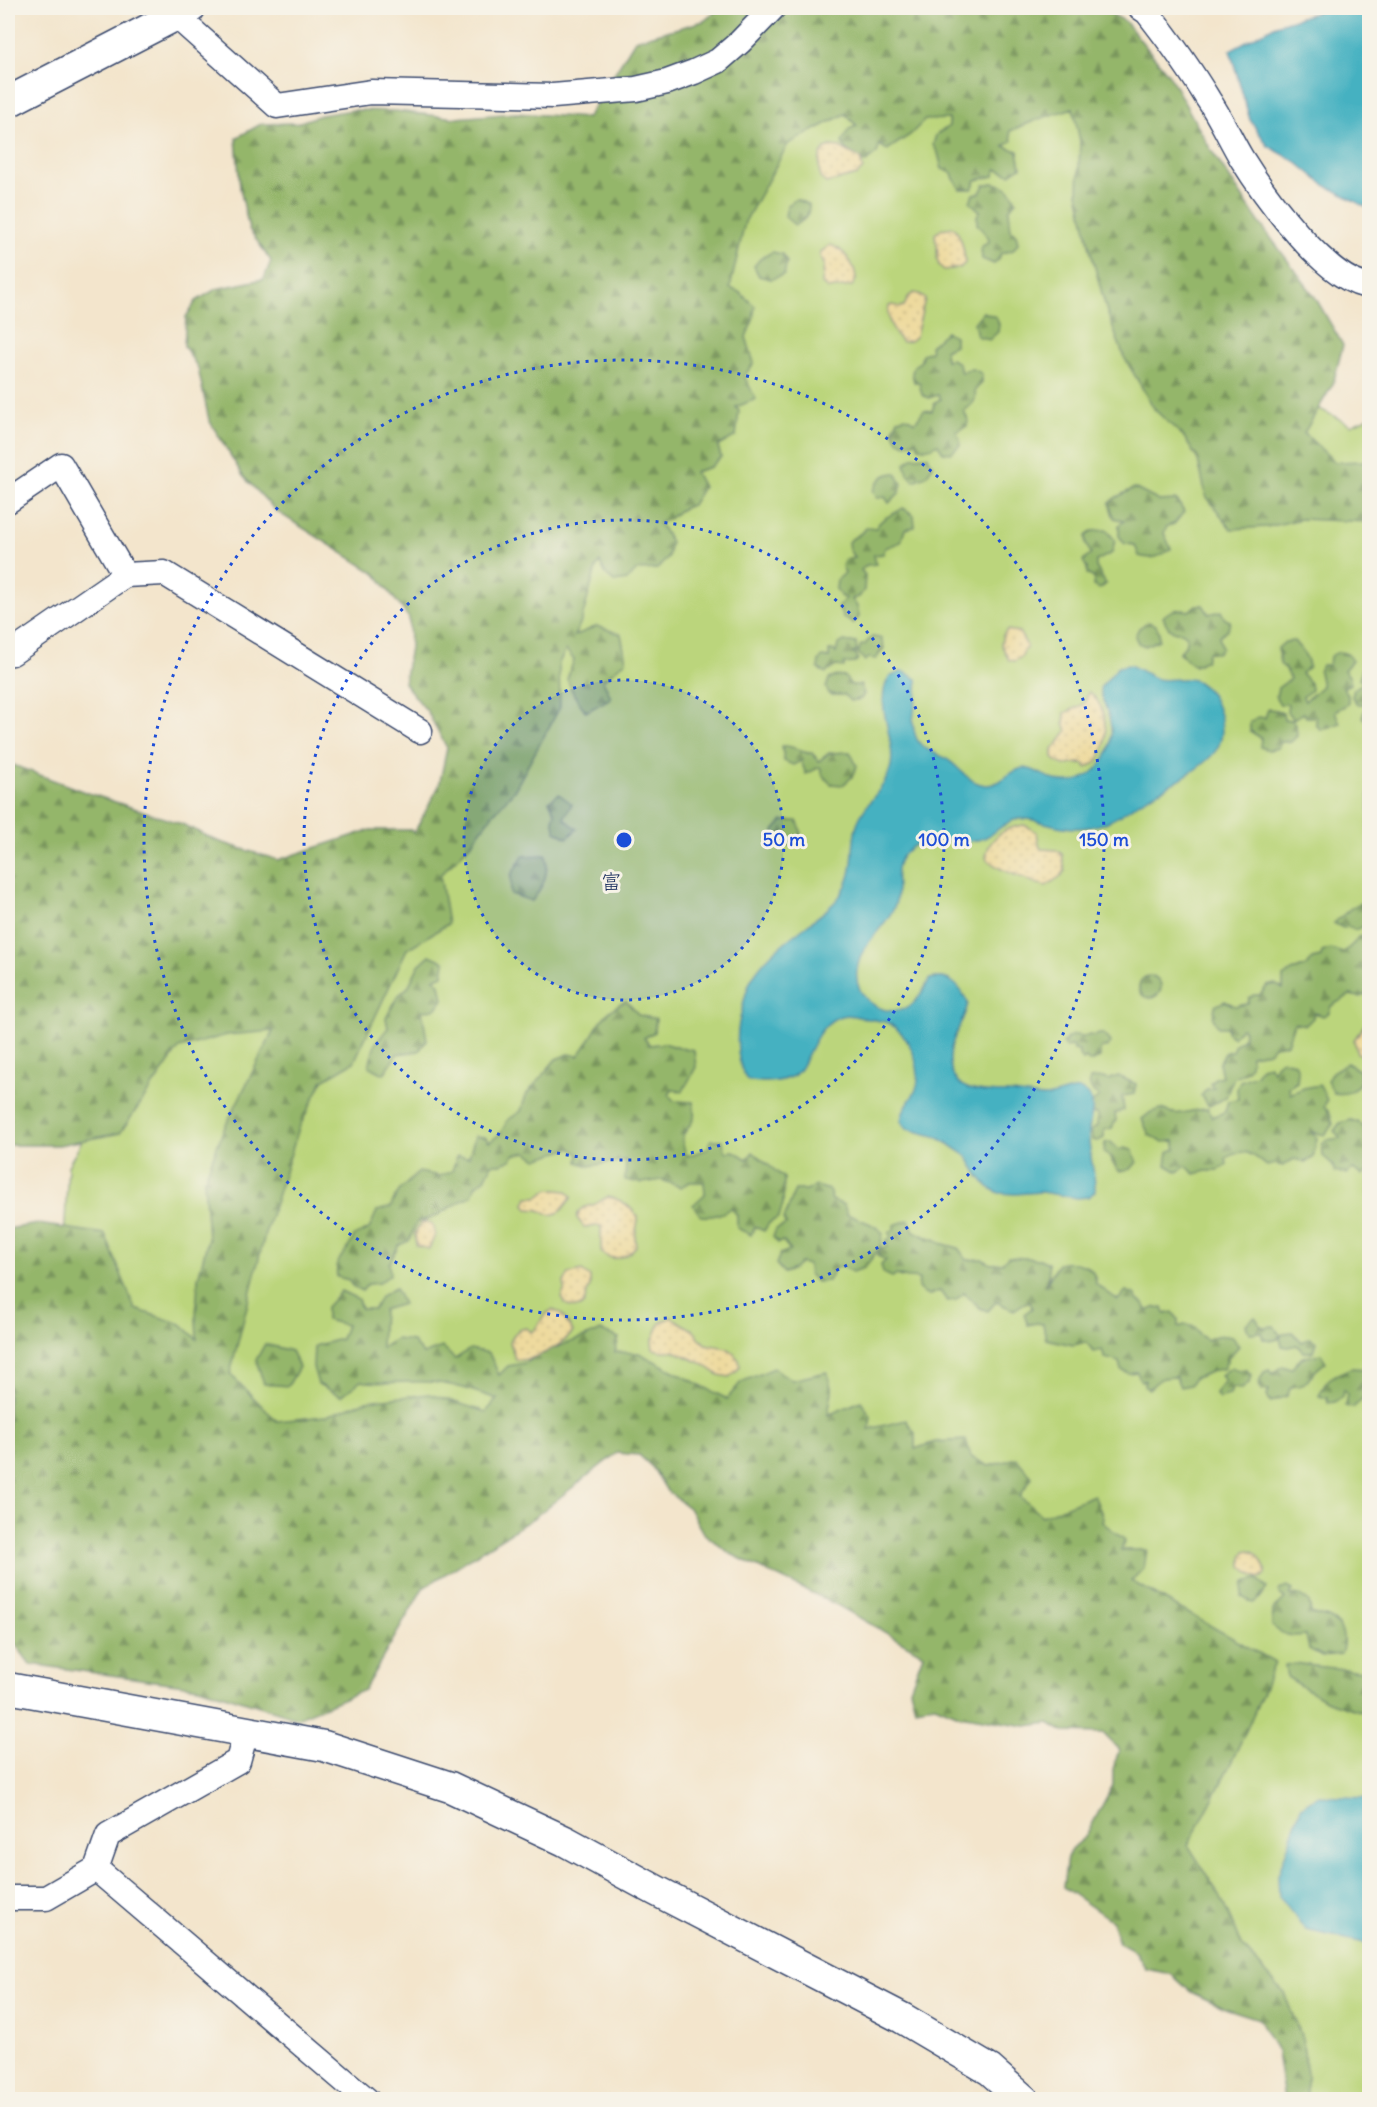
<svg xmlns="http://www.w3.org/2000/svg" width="1377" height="2107" font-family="Delius,'Klee One',sans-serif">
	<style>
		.green { fill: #bbd57b; stroke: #6b826c; stroke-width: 1.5 }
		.forest { fill: url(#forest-firs); stroke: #587264; stroke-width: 1.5 }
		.sand { fill: url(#sand-dots); stroke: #84847e; stroke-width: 1.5 }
		.water { fill: #44b1c1; stroke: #307090; stroke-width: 1.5 }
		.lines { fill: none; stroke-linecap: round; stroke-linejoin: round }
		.minor-casing { stroke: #3b4a6e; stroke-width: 27 }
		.tertiary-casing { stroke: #3b4a6e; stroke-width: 33 }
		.minor { stroke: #fff; stroke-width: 24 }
		.tertiary { stroke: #fff; stroke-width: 30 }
		.ring { fill: none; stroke: #1d4ed8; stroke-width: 3; stroke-dasharray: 3 6 }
		.labels { text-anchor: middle; stroke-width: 6; stroke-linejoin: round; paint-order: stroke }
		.quarter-label { font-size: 21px; fill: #1b2f5e; stroke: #f7f3e8 }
		.centre { fill: #1d4ed8; stroke: #f7f3e8; stroke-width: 3 }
		.ring-label { font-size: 18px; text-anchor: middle; font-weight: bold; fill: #1d4ed8; stroke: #f7f3e8; stroke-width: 6; stroke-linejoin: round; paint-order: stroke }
	</style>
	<defs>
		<pattern id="forest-firs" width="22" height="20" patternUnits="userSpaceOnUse" patternTransform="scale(1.5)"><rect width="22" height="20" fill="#94b66b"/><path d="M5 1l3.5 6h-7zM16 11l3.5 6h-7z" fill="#78945b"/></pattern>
		<pattern id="sand-dots" width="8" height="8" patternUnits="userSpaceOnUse" patternTransform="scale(1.5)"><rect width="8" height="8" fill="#eeda9e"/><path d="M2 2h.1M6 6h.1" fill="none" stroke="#ccbb8a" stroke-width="1.8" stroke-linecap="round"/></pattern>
	</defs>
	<rect width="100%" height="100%" fill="#f7f3e8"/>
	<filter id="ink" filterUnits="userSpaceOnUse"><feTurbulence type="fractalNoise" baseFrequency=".0167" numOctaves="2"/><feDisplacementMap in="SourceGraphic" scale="12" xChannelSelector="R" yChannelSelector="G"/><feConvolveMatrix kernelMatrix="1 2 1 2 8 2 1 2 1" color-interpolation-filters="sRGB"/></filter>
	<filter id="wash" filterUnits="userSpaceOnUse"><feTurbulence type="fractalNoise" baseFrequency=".008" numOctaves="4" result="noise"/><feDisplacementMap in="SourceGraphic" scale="24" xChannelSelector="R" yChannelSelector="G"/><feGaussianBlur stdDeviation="1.35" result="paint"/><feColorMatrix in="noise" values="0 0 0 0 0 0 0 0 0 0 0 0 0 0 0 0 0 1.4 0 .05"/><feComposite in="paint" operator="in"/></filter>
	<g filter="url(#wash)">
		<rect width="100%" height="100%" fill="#f3e5cc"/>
		<path class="green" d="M925,22l227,82 50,245 149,76 18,-8v1682h-71l-19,-89 -172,-125 66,-187 -554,-303 -308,231 -254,-253 11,-207 138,-252 181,3 383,-788z"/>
		<g class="forest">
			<path d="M720,8h380l25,13 44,54 42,75 48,72 56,75 28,48 -10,39 -29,49 31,29 34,-1v61l-68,-3 -34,8 -36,2 -25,-33 -8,-36 -14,-23 -29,-27 -31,-53 -17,-45 -17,-63 -12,-56 2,-52 -7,-33 -34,11 -29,12 2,10 -8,5 14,5 3,16 -11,7 -14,-5 -2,7 -18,4 -4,9h-12l-6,-10 -2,-6 -10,-4 -4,-16 -5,-8 3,-10 13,-9v-7l-24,1 -15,15 -23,15 -7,-5 -3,8 -11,9 -13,-3 -11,-16 7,-14 8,-3 -12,-12 -57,30 -43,78 -15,66 9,4 16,14 -2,14 -7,17 8,26 -10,13 12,23 -20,8 3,4 -3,25 -18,10 3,11 -11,10 -15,5 8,15 -11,18 -12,5 -11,9 -10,4 12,19 -3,15 -11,12 -20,1 -10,10 -13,2 -8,-7 -6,-13 -4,6 -15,54 -7,14 23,-10 24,8 5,27 -23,19 8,18 -25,14 -12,-17 -7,-16 7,-19 -8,-10 -7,13 1,44 -46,84 -21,23 -23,31 -30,30 8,49 -41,25 -53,113 -31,18 -24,48 -34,106 -35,140 47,47 49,-5 40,-15 63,-7 57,18 11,-13c-23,-8 -45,-16 -70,-17 -22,-1 -44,3 -66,-1l-20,15 -23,-12 -5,-17 1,-21 27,-7 5,-14 -20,-5v-13l15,-16 17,8 3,10h13l6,-12 15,-9 8,16 -20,6 -2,38 15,-9 16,2 11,13 19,-7 13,12 15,-10 19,4 10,22 9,-9 17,-3 15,-10 61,-22 18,7 -4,14 24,1 88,46 14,-17 33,-14 18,12 35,-8 5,19 -4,24 33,-14 10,15 -2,13 37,-9 9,13v16l20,-7 31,-2 5,17 18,9 27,-8 16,19 -12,19 22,20 52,-21 9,22 -1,5 23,18 -4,10h26l-3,18 -13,13 144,81c-25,65 -53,122 -87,183l32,51 23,51 41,46 18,45 5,36v25h-23l-7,-47 -18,-33 -34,-11 -34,-16 -20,-18 -25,-5 -10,-17 -17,-9 -7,-22 -49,-34 4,-30 7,-11 12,-10 27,-51v-16l6,-19 -16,-17 -39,-1 -15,-9 -23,3 -67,-11 -24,-10 -20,3 -5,-19 13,-35 -84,-48 -108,-52 -28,-21 -14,-25 -22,-17 -14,-23 -14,-13 -22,-2 -85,66 -109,69 -59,102 -67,28 -98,-31 -169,-23 -22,-30v-405l30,-5 67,10 30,75 46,15 16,15 -1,-21 2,-40 10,-39 -4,-59 19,-49 50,-100 -46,4 -48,13 -59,85 -61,12h-51v-382l77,29 97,32 35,17 61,19 92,-30h41l3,3 25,-47 8,-38 -20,-37 -23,-28 6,-36 -1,-29 -33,-44 -100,-63 -33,-35 -34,-56 -11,-52 -14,-22 2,-29 10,-16 20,-12 48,-10 7,-18 -22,-32 -9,-41 -4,-50 25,-14 36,-1 24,-8 32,-5 43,1 60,7 60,-5 71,5 48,-78 69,-19z"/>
			<path d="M993,183c12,2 19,6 23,18l-7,9 2,20 5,4 2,9 -5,7 -13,4v3l-6,7 -12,-5 -1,-12 8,-5 -1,-5 -11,-13v-8l3,-5 -10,-9 3,-8 7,-1 4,-8z"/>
			<path d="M796,199l13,6c0,11 -4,15 -14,20l-10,-8 2,-11z"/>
			<path d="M772,252l10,2 5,8 -3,13 -13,4 -12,-3 -5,-10 6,-7z"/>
			<path d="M983,312l13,5 3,7 -1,8 -9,8 -12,-4 -3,-13z"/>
			<path d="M946,332l9,4v9l-10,5 1,10 5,-1 8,4 2,10c9,-6 12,-5 21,1v9l-7,7c2,11 -2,14 -11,21l4,9 -1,6 -11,6 4,7v6l-9,8 -8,-1 -5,-8c-7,5 -11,5 -19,3l-3,-6 -10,3 -8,-3 -5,-11 5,-11 8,-2 9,5 9,-12 8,1 3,-9 6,-3 -3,-4 -9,3 -7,-3 -2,-8 1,-3 -7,-2 -2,-9 2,-7 7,-5 1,-7 9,-3 -1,-5z"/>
			<path d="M928,456l5,10 -7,10 -12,5 -6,-7 -3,-10 8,-7z"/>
			<path d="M896,473l6,11 -3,9 -10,10 -4,-6 -8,1 -4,-7c6,-12 9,-17 23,-18z"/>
			<path d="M1134,488l25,13 18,-1 7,12 -10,12 -7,2 -3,7 7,16c-11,8 -19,11 -32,7l-4,-11 -10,-1 -6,-8v-11l5,-4 -10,-3 -5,-15 6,-5z"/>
			<path d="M903,508l11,7 1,12 -10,2 -4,13 -16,6 -2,6 -9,1 2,9 -9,1 -6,5 4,5 -1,15 -5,7 -7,2 6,9 1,9 -6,7 -10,-7 -5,-10 8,-9 -5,-1 -5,-8 1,-9 8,-7 -3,-7 3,-7 9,-2 -5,-7 -1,-8c6,-6 14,-7 19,-15l9,1c6,-12 16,-12 27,-20z"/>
			<path d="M1106,530l9,10 -3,13 -16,8v6l10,17 -6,5 -7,-3 1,-8 -7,-4v-6l-4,-7 8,-7 -5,-10v-8l6,-5z"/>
			<path d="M1196,605h7l6,9 12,-3 4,8 5,2 -2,8 -9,7 3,12 -5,5 -9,-1 -2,8 -11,6 -16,-13 6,-7 2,-10 -5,-4c-12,1 -14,-4 -19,-15 8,-8 15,-9 26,-6z"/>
			<path d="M1148,622l8,3 3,7v8l-14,6 -7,-3 -3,-7 4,-8z"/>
			<path d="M872,637l9,1 3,10 -8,11 -7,-1 -4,3 -7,-8 3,-8h3z"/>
			<path d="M844,641l12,2 1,8 -4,2 3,1 2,5 -3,4 -11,1v3l-8,-1 -10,7 -8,-4 1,-9 4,-3 6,1v-7l4,-1 3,3 2,-8z"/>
			<path d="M1294,641c7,9 14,14 15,26l-8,6 9,10 1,7 -8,7 2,4 17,-15 -3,-14 3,-7h7l1,-8c7,-6 12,-6 20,-1l2,5 -8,9 5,6 2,8 -8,3 5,8v9l-13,7 5,12 -19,7 -5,-5v-8h-10l-2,-4 -11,6 -6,-7 1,-8 -8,1 -4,-8 2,-9 12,-9 -4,-10 -6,-5 -2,-16 7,-6z"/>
			<path d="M1369,665v3h-2l-3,4 5,9v42l-7,-6 4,-9 -1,-4h-8l-5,-7 2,-8 9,-6 -4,-5 4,-11z"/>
			<path d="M837,676h7l7,9h10l3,9 -3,5 -11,2 -5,-6h-15l-4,-7 3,-9z"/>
			<path d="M1268,709l8,1 7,3 1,6 7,1 5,4 1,12 -6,6h-10l-3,6 -9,2 -9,-3 1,-9 -11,-7v-9l8,-5 7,1z"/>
			<path d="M782,746c15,-1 18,8 30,7l7,8 10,-8 21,-1 7,14 -5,11 -9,8 -12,-1 -8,-8 -3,-9 -14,7 -5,-13 -8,4 -9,-4z"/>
			<path d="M559,794l13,10 -8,14 13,11 -10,9 -11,-7 -3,-11 2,-7 -6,-12z"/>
			<path d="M783,821h14c5,9 5,13 0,21l-10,4 -10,-7 -3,-8z"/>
			<path d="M546,855c3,19 -2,30 -14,46l-21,-7v-19l12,-19z"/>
			<path d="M1360,903l9,2v23l-5,-2 -9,4 -5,-3 -7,1 -9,-5 17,-15z"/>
			<path d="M1369,933v60l-10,4 -9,-2 -19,11 -2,7 -6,3 -9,-3 -1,5 -7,7 -12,-2 -7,21 -13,2 -5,6 -18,3c0,14 -4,18 -17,22l-8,20 -17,9 -8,-10 6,-7 7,-1 -4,-4 5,-6 7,-2 -3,-13 7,-11 6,-1 3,-7 8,-5 2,-8 -4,-3 -8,9 -6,-5v-5h-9l-5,-9 2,-12 10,-5 10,5 13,-2 1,-6 5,-3h6l7,-9 8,-2 8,5v-12l9,-6 15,-5 5,-7 9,-2 1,-5 8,-3 13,4 11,-10 4,-6z"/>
			<path d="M430,955l15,7 -2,13 -9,4 6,5 3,15 -6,9 -15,3 5,29 -8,11 -22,3 -13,20 -15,-8 6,-22 13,-16 -2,-10 12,-22 10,-9 11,-22z"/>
			<circle cx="1150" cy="987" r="11"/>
			<path d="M626,1001l13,14 17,4 -2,13 -10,6 6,7 15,-2c11,6 17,5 29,7l2,17 -13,24 -11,-1 -3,5 5,6 19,1c1,4 2,11 1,15 -5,18 -19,12 -7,39l21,-7 3,-9h11l4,12 8,-1 13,8 6,-7 31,26 -1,26 -4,13 -10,6 -5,8 -9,-4 -4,8 -14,-7v-13l-6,-7c-10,7 -18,9 -30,8l-8,-11 12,-11 -1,-12h-14l-10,5 -18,-7 -20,3 -17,-3 1,-20 -37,6 -11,-4 1,-8 -8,-6 -34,11 -10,-7 -14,3 -2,5 -10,4h-9l-7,15 -9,6 -4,10 -38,22 -17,5 -8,19 -10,4 -10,19 1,11 -11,8 -11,1 -6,7 -10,-5 -3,-6 -12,-3c-3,-22 11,-22 17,-41l15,-7 8,-18 14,-4c5,-17 16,-23 28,-35l21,4 12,-5 5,-15 12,1 6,-21 10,1 4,5 11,-8 8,-14 13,-9 5,-16 30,-36 13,-5 9,2c19,-22 18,-41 48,-55z"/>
			<path d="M1099,1034h5l6,8 -2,5 -8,2v9l-11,4 -3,-4 -3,2 -4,-5v-4l-5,-1 -2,-4 -7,1 -2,-5 3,-1v-2c5,-4 10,-6 16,-2l8,-2 4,1z"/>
			<path d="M1281,1060l14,3 3,7 -1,12 -8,5 1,7 14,-6 16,-3 7,15 -3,7 6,6 3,11 -8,11 -13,-3 5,6 -4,20 -8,4 -11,-3 -11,7 -8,-2 -8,2c-16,-13 -21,-19 -41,-8l1,6 -9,7h-12l-11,3 -9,-8 -8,6 -12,-7 2,-13 8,-3 -2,-8 -12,1 -13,-7 -7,-16 9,-7 10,-3c21,10 26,0 47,0l4,8 13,-5 3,-11 10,-2 -1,-10 3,-8 16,-6 5,-8 8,-2 4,6 3,-6z"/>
			<path d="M1347,1063l13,8 1,10c-8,11 -13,14 -27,12l-7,-12 5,-9z"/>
			<path d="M1118,1076l18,8 -2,10 -12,2 2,14 -9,3 1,7 -4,8 -8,2v8l-6,3 -6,-1 -1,-9 6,-5v-11l-8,-4v-6l10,-8c-6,-5 -11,-9 -9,-18l13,-1 5,2z"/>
			<path d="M1351,1120l8,3 7,6 3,-4v47l-6,3 -10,-6 -6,5 -12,-2 -3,-8 -9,-8 -1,-11 4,-5 15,-2 -7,-7 6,-8z"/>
			<path d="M1111,1142l8,8 6,-2 7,2 5,12 -6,7 -12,2 -7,-9v-4l-8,-5 1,-10z"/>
			<path d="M817,1186l12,4 3,10 12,5 3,9c12,6 27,9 36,19l-3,15 7,-1 -1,-7 5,-2 -2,-5 5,-3v-5l15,-5 5,11 10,5 11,3 5,4 18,5 9,12 15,-1 9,5 11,-1 6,-6 32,2 8,4 1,13 -4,10 13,-22c16,-4 38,0 38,20l22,16 8,-9 10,4 1,5 7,4 4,7 7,-4 8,1 2,6 8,-2 5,7v8l7,-2 10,2 4,8 9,5c7,-6 15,-5 24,-3l7,9 -10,11 -6,12c-13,0 -17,7 -29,9l-4,7 -10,2 -4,-10c-16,0 -16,2 -27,12l-5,-3 1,-6 -4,1 -4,-9 -9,1 -7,-3 -2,-8 -14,-4 -3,-8 -8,2 -8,-10 -13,3 -27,-6 -3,-15 -7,-1 -8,2 -4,-11 8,-6 -2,-7 -7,3 -9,6 -18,-8 -8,9 -8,-3 -16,-15 -8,7 -9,1 -7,-10 -10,4 -6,-1 -6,-6 1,-9c-8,-2 -15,0 -22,-4l-5,2 -9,-4 -2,-8 5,-5 -8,-4 1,-7 -15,19 -12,4 -10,-6 -7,2 -7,13 -12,1 -7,-8 -1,-9 -7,-2 -7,6 -10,4 -8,-9 4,-10 10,-4 -7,-9 -5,2 -5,-6 3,-8 9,-4 -1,-6 11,-29h11z"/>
			<path d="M1255,1317l7,10 12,-1 6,9 -2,4 -8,2 -7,-2 -2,-7 -11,1 -3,-4 -1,-5z"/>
			<path d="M1293,1332l9,10 8,-4 7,4 -3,9c-9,3 -12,1 -17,-6l-9,2 -6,-1 -2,-8 3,-5z"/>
			<path d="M265,1344l26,7 8,16 -11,19 -24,-2 -8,-24z"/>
			<path d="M1321,1354l5,8c-5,4 -12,9 -15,14 -8,10 -6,9 -20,11l-4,9 -16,6 -4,-6 2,-6 -7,1c-5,-7 -2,-12 2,-19l5,-2 4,4 10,-8 8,3 11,-12z"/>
			<path d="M1232,1367l6,4 8,-2 5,6 -2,8 -7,6 -10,-1 -2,7 -11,3 -4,-5 10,-12 -4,-6z"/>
			<path d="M1351,1368l18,1v27h-4l-12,12 -8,-2 2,-12 -4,-4 -1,7 -7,5 -7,1 -1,-5 -8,-2c8,-20 14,-20 32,-28z"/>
			<path d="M1257,1579l10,9 -7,10 -7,5 -11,-6 2,-15z"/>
			<path d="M1287,1587l6,3 -3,5 11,1 8,6 2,11c6,3 14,3 19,6 15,7 15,23 11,35l-19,2 -13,-7 -3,-14c-15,2 -22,1 -34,-9l1,-15 12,-13 -6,-4v-4z"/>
			<path d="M1296,1663c24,5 49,5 73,9v42l-44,-14 -38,-23 -2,-12z"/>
		</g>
		<g class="sand">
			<path d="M830,146l10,1 20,11 3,11 -6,6 -31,8 -6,-5c-1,-13 -3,-26 10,-32z"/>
			<path d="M953,227c8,6 12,26 12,36l-5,5 -16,2c-11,-8 -5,-14 -7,-25 -1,-4 -2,-7 -2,-11l6,-5z"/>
			<path d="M830,245c13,3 26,20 26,35l-4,6 -24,3 -6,-5 2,-20 -4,-8 1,-4z"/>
			<path d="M914,293l5,1 6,5 -9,37 -6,5 -8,1c-8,-8 -17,-25 -13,-36l4,-1 7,2 4,-1 5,-10z"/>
			<path d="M1007,630l12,2 8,14 -6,11 -6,4 -6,-1 -8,-16 2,-9z"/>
			<path d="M1089,692c18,13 22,50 9,68 -3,4 -8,6 -12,8l-1,-4c-14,-4 -18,8 -32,-6v-8l14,-19 -3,-8 1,-10 19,-9z"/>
			<path d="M1024,825l13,7 2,13 2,4 15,1 6,4 3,17 -4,5 -15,10c-10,-2 -13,-4 -22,-8 -14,-5 -27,-9 -38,-20 1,-20 20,-31 38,-33z"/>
			<path d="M1369,1022v36l-12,-5 -3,-13 10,-15z"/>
			<path d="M549,1189l17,2 6,6 -12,15 -9,3 -12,-5 -11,-1 -3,-5 3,-7h10z"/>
			<path d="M608,1197c12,1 23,10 30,20 0,11 -5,18 -2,29 -9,12 -23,17 -35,6v-26l-17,1 -7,-9c2,-11 7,-11 16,-13 6,-2 9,-6 15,-8z"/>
			<path d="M427,1222l5,2 3,11 -6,14 -13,-3 -1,-13 6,-10z"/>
			<path d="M582,1271l8,6v10c-4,5 -3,7 -5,13 -4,14 -20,6 -24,-2l4,-9 -1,-7 5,-8z"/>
			<path d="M552,1310l9,3 12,19c-10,13 -43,32 -58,27l-5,-17c4,-9 7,-13 17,-14l4,4c10,-5 7,-15 21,-22z"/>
			<path d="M671,1317l22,13 12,14 22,4 6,5 6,7 1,6 -4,6 -7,5 -10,-2 -18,-12 -27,-12h-11l-10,-2 -1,-7 8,-19z"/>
			<path d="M1250,1550c8,2 17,17 15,25l-6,3 -7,-3 -10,-9v-8l3,-7z"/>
		</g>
		<g class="water">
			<path d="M1330,8h36l3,9v192l-46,-25 -28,-23 -27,-15 -18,-26 -20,-70 46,-25z"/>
			<path d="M1129,665c10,3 19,11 28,14 13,3 29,-4 41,3 19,12 30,44 20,65 -10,20 -58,43 -77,54 -13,8 -24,19 -39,23 -19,6 -35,5 -53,0 -11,-2 -21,-7 -31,-5 -16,3 -25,18 -40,21 -27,5 -50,-11 -73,13 -15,14 -4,35 -10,52 -9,24 -35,37 -38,66 -4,26 27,49 51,36 11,-6 15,-18 22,-28 20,-5 30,7 38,24 -3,17 -17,34 -18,52 -2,39 30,37 59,38 12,0 24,4 36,4 13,0 33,-15 43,-2 9,11 1,25 1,36 -2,20 7,40 6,60l-6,6 -12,1 -36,-6 -26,2 -16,-1 -11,-6 -9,-11 -12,-20 -29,-19 -31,-8 -6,-8c2,-20 18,-23 17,-46 -1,-18 -11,-42 -28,-51 -8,-4 -18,-4 -27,-6 -9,-2 -18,-5 -27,0 -24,12 -29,50 -43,58 -14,7 -32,7 -46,4 -10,-15 -11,-40 -8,-57 4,-16 6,-34 15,-48 13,-20 34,-36 53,-50 12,-9 29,-21 36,-34 14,-24 7,-44 14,-67 7,-22 29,-34 34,-58 5,-30 -18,-61 -2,-89l14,-6 14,8c3,19 -9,39 -1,58 5,13 19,15 29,21 15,8 22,26 42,27 15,0 23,-16 37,-17 12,0 25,13 39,14 30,1 51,-26 48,-54 -1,-14 -9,-26 -11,-40l18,-21z"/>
			<path d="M1317,1796l52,2v146l-63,-14 -27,-33 -1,-22 23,-68z"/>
		</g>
	</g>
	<g filter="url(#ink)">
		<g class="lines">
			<defs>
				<g id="minor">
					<path d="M1141,8l6,4c22,28 43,57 61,87 13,19 22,40 34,60 21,34 86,125 128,127"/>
					<path d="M175,15l102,91 94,-14 182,4 83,-7 31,-7 27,-10 24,-11 22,-19 33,-34"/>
					<path d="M8,501l53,-36 64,110 -113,78 -4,-2"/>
					<path d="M125,575l39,-2 256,158"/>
					<path d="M96,1869l271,231"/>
					<path d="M8,1898h38l50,-29 12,-34 130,-74 8,-29"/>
				</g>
				<g id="tertiary">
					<path d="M8,102l182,-94"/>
					<path d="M8,1688l316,58 126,41 115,54 90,49 247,128 88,52 34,30"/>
				</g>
			</defs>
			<use href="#minor" class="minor-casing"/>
			<use href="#tertiary" class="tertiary-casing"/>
			<use href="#minor" class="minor"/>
			<use href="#tertiary" class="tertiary"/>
		</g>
	</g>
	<circle cx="624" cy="840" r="160" fill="#1d4ed8" fill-opacity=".12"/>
	<g class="ring">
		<circle cx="624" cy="840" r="160"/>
		<circle cx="624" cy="840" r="320"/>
		<circle cx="624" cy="840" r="480"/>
	</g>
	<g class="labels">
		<g class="quarter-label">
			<text x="611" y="889">富</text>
		</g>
	</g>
	<circle cx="624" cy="840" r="9" class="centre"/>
	<g class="ring-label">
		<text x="784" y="846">50 m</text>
		<text x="944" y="846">100 m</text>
		<text x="1104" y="846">150 m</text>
	</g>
	<rect width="1377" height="2107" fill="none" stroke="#f7f3e8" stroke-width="30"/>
</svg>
